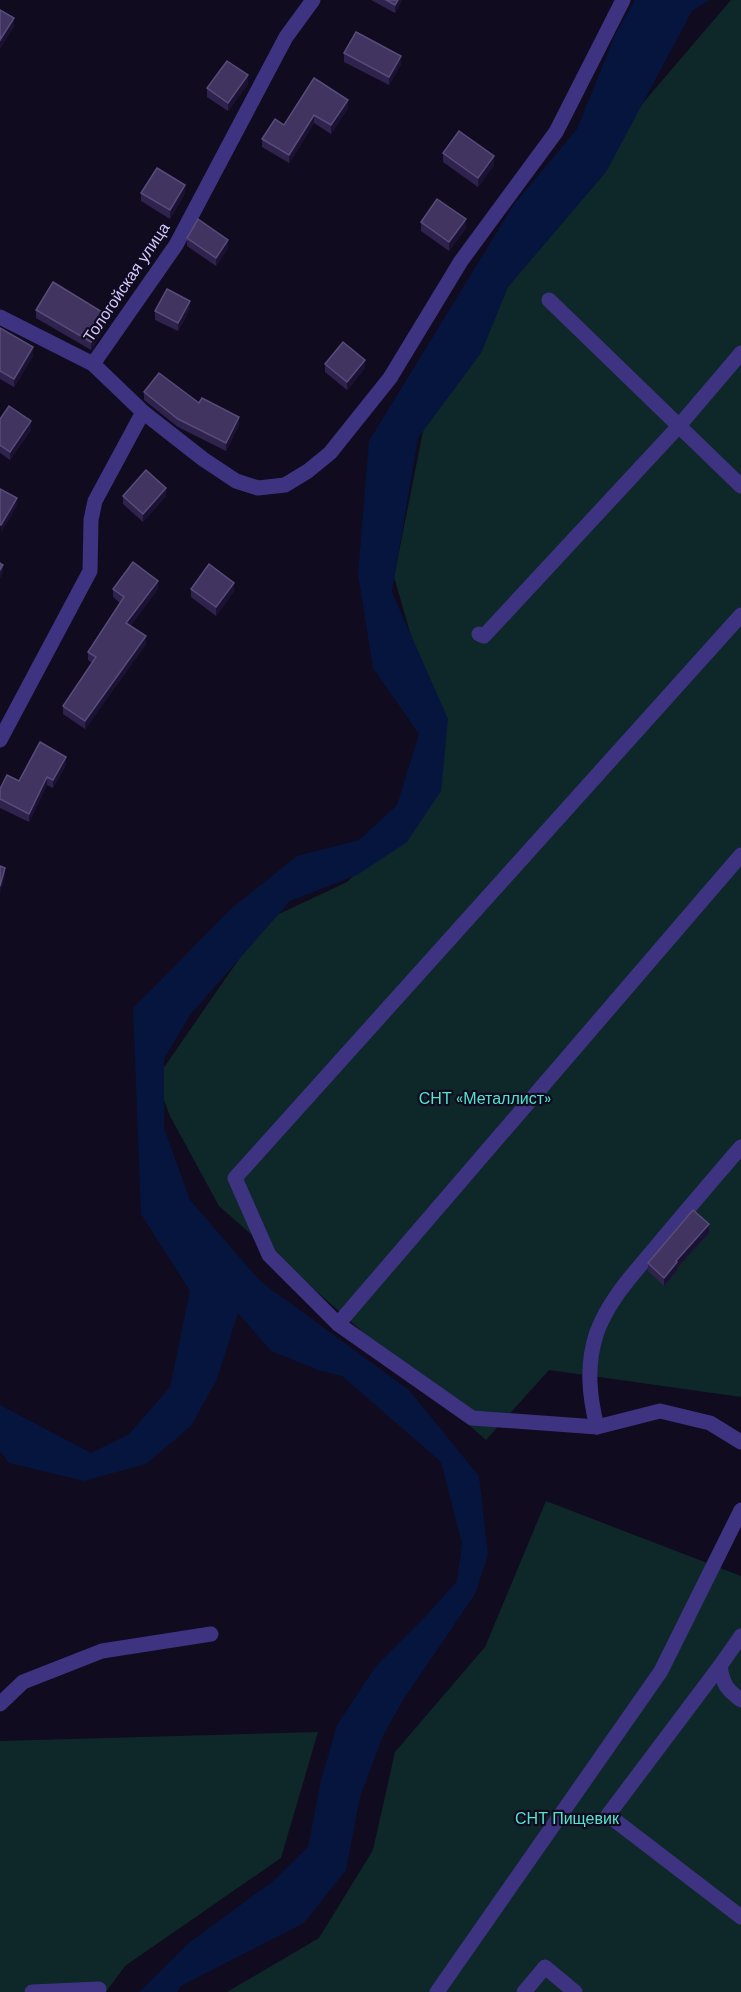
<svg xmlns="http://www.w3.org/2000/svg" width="741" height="1992" font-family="'DM Sans',sans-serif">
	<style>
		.green { fill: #0e2729 }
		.water { fill: #06153d }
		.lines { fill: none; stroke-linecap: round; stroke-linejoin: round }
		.minor { stroke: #3d3381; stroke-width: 15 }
		.wall { fill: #2f234e }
		.shaded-wall { fill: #1b1233 }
		.building { fill: #413461; stroke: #584c7a; stroke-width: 1.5 }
		.labels { text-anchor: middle; stroke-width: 4.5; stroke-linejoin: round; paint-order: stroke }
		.street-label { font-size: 16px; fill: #d4c9ff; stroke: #100b1f }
		.park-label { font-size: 16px; fill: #4fe5ce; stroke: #100b1f }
	</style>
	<rect width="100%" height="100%" fill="#100b1f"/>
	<g class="green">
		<path d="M731,0h10v1397l-192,-27 -63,70 -267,-234 -49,-90 -14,-37 110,-159 81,-38 74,-68 4,-130 -31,-107 29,-146 45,-87 57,-103z"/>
		<path d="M546,1501l195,75v416h-514l92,-54 54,-88 22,-98 90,-105z"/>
		<path d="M318,1732l-37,126 -156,108 -19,26h-106v-251z"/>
	</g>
	<path class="water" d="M635,0h75l-18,11 -86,161 -98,115 -27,66 -63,85 -26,154 56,127 -7,72 -34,51 -50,33 -67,26 -100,114 -26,44v69l26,72 70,81 149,109 70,86 9,79 -13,39 -72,106 -20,36 -23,61 -14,73 -42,53 -123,63 -4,6h-38l51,-50 83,-61 35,-34 13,-67 16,-55 39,-59 47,-47 34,-38 5,-37 -21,-82 -99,-86 -21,-5 -50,-20 -33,-38 -21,66 -26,47 -45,38 -62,17 -75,-18 -9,-12v-46l91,48 38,-19 41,-47 20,-96 -49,-77 -8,-206 99,-100 65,-52 62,-16 38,-35 22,-71 -46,-66 -15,-94 11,-133 145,-237 63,-75 38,-94z"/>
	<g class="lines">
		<g class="minor">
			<path d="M549,300l192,186"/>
			<path d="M0,317l93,47 50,48 -48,89 -4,19 -1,51 -90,169"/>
			<path d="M93,364l83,-119 110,-208 27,-37"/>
			<path d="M143,412l60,47 33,22 22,7 27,-3 23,-14 22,-18 60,-75 71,-117 95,-129 67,-132"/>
			<path d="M741,615l-506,563 34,77 69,69 134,94 125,9 63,-16 50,12 31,19"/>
			<path d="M479,634l5,2 194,-209 63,-74"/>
			<path d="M338,1324l403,-469"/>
			<path d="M597,1427c-8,-32 -11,-63 0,-95 13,-35 40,-62 63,-90 27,-32 54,-64 81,-95"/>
			<path d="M741,1636l-21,30c3,18 6,23 21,34"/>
			<path d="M720,1666l-112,149 133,102"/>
			<path d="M0,1704l23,-22 79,-31 109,-17"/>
			<path d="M32,1992l67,-3"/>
			<path d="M437,1992l224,-321 80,-161"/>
			<path d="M524,1992l21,-25 30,25"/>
		</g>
	</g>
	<g class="wall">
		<path d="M371,0h31l-7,13z"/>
		<path d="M344,53l57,11 -12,21 -45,-23z"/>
		<path d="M314,78l34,30 -17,26 -17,-11 -25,40 -27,-16v-8l22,-14z"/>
		<path d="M248,84l-20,27 -21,-14v-9z"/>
		<path d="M443,153l51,12 -16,22 -35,-25z"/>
		<path d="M141,193h44l-15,26 -29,-18z"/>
		<path d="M421,222l45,6 -17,23 -28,-20z"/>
		<path d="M187,238l41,10 -12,18 -29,-20z"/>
		<path d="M190,309l-12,22 -23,-11v-9z"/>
		<path d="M36,310l71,14 -16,26 -55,-32z"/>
		<path d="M0,328l33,28 -19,31 -14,-8z"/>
		<path d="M325,364l40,4 -18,22 -22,-18z"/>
		<path d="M144,392l55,11 40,22 -13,26 -48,-24 -34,-27z"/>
		<path d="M0,419l31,11 -21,30 -10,-7z"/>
		<path d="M123,496h43l-23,26 -20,-18z"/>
		<path d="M113,589h45l-28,37 16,18 -61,85 -22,-15v-8l29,-43 -4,-3v-8l32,-49 -7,-6z"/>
		<path d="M191,589l43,2 -18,25 -25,-19z"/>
		<path d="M66,765l-13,23 -6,-3 -18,37 -29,-14v-19l19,-8z"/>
		<path d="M709,1233l-32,35v3l-13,15 -16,-15v-8z"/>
	</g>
	<g class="shaded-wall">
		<path d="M398,0h4l-7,13v-8z"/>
		<path d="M14,18v9l-14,22v-9z"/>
		<path d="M401,56v8l-12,21v-8z"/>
		<path d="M248,75v9l-20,27v-8z"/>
		<path d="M348,100v8l-17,26v-9z"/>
		<path d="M314,115v8l-25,40v-8z"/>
		<path d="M494,156v9l-16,22v-9z"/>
		<path d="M185,185v8l-15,26v-9z"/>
		<path d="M466,219v9l-17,23v-9z"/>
		<path d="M228,240v8l-12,18v-8z"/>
		<path d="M190,301v8l-12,22v-8z"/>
		<path d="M107,315v9l-16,26v-8z"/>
		<path d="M33,347v9l-19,31v-8z"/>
		<path d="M365,360v8l-18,22v-8z"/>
		<path d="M239,417v8l-13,26v-8z"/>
		<path d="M31,421v9l-21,30v-8z"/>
		<path d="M166,488v8l-23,26v-8z"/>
		<path d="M17,498v8l-16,27v-8z"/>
		<path d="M3,565v8l-3,6v-9z"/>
		<path d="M158,581v8l-32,42v-8z"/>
		<path d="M234,583v8l-18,25v-9z"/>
		<path d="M146,636v8l-61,85v-8z"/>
		<path d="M66,757v8l-13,23v-8z"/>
		<path d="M47,777v8l-18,37v-8z"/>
		<path d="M5,868v8l-5,18v-8z"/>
		<path d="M709,1224v9l-32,35v3l-13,15v-8l12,-17z"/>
	</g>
	<g class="building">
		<path d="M386,0h12l-3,5z"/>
		<path d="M0,10l14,8 -14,22z"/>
		<path d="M356,32l45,24 -12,21 -45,-24z"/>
		<path d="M227,61l21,14 -20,28 -21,-15z"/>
		<path d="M314,78l34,22 -17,25 -17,-10 -25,40 -27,-16 13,-20 9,6z"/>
		<path d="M459,131l35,25 -16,22 -35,-25z"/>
		<path d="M157,168l28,17 -15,25 -29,-17z"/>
		<path d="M437,199l29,20 -17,23 -28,-20z"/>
		<path d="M198,219l30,21 -12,18 -29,-20z"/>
		<path d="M53,282l54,33 -16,27 -55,-32z"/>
		<path d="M167,289l23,12 -12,22 -23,-12z"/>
		<path d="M0,328l33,19 -19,32 -14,-8z"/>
		<path d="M343,342l22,18 -18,22 -22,-18z"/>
		<path d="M159,373l40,30 3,-5 37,19 -13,26 -48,-24 -34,-27z"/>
		<path d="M9,406l22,15 -21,31 -10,-7v-26z"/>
		<path d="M146,470l20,18 -23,26 -20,-18z"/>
		<path d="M0,489l17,9 -16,27h-1z"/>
		<path d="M133,562l25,19 -32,42 20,13 -61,85 -22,-15 33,-49 -8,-5 36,-55 -11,-8z"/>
		<path d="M0,563l3,2 -3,5z"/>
		<path d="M209,564l25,19 -18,24 -25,-18z"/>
		<path d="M40,742l26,15 -13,23 -6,-3 -18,37 -29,-15v-10l7,-14 12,6z"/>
		<path d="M0,866l5,2 -5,18z"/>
		<path d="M693,1210l16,14 -33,37 1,1 -13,16 -16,-15z"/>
	</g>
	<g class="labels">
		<g class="street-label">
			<text transform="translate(126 282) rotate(-56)" y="6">Тологойская улица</text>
		</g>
		<g class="park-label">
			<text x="485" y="1104">СНТ «Металлист»</text>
			<text x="567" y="1824">СНТ Пищевик</text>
		</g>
	</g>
</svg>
